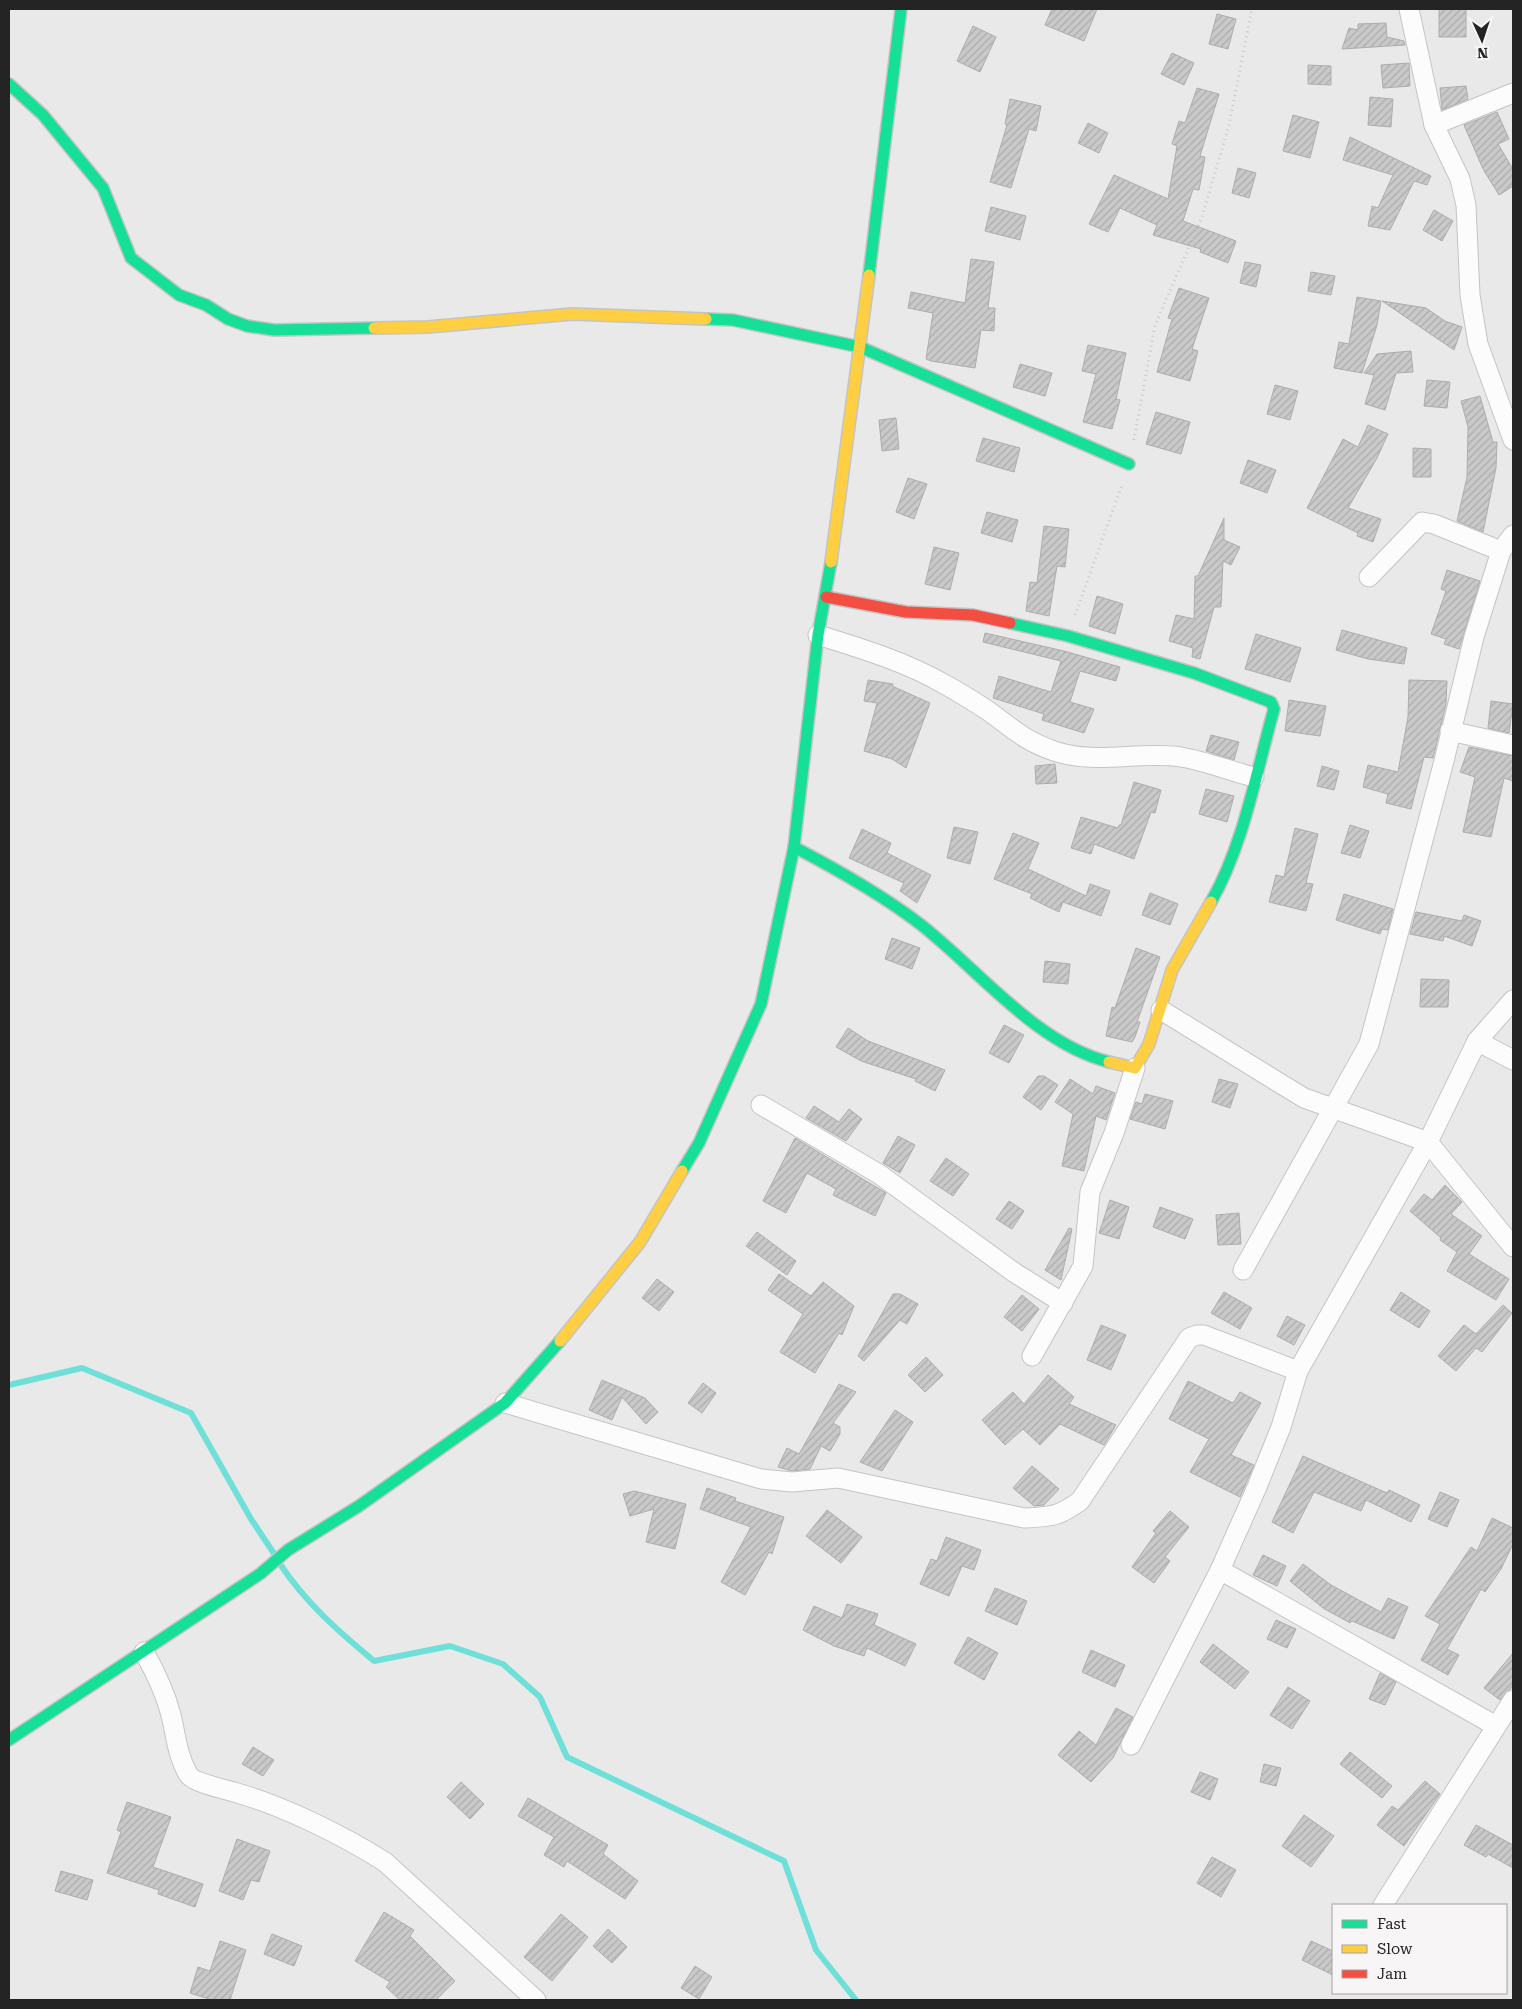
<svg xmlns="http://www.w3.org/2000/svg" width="1522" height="2009" font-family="'Roboto Serif',serif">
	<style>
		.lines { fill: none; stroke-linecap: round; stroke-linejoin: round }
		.stream { stroke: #6fe0d8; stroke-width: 6 }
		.building { fill: url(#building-hatch); stroke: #aeacae }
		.street-casing { stroke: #c5c4c5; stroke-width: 21 }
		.fast-casing { stroke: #c5c4c5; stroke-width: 14 }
		.slow-casing { stroke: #c5c4c5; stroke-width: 14 }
		.jam-casing { stroke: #c5c4c5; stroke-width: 14 }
		.path { stroke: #cbcaca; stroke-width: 3; stroke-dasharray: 1 4; stroke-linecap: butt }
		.street { stroke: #fcfcfc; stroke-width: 19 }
		.fast { stroke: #16e098; stroke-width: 11 }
		.slow { stroke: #ffcf43; stroke-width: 11 }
		.jam { stroke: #f24e42; stroke-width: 11 }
	</style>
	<defs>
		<pattern id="building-hatch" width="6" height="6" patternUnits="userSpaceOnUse" patternTransform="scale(1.25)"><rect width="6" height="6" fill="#cac9ca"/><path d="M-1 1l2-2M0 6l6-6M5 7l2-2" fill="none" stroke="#adacad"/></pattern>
	</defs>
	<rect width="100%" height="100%" fill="#eae9ea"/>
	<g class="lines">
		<g class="stream">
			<path d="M9,1385l73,-17 109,45 60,106 24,36"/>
			<path d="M280,1564c26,39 58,67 94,97l76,-15 53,18 37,33 27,60 217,104 32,89 40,50"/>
		</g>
	</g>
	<g class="building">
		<path d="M1052,9h45l-13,32 -39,-16z"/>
		<rect x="1439" y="9" width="27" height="28"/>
		<path d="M1217,14l19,5 -8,30 -19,-5z"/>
		<path d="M1386,23l1,14 17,4 1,4 -63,4 7,-21 9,2v-6z"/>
		<path d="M973,26l23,11 -16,35 -23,-11z"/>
		<path d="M1172,53l22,10 -10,22 -23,-11z"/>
		<path d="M1409,63l1,23 -27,2 -2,-23z"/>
		<path d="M1308,65l23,1v19l-23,-1z"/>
		<path d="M1466,86l2,13 -26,11 -2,-22z"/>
		<path d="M1197,88l22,6 -19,62 5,1 -6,33 -6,-1 -10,32 53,20 -8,22 -28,-11 1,-3 -48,-14 4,-10 -37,-17 -12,24 -19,-8 25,-49 54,24 9,-53 -5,-2 7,-23 6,2z"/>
		<path d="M1370,97l23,2 -2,28 -23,-2z"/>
		<path d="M1010,99l31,7 -5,25 -7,-2 -18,59 -21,-6 17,-57 -2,-1z"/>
		<path d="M1497,112l12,27 -11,5 15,25v17l-14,9 -16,-26 -19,-44z"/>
		<path d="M1293,115l26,7 -9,36 -27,-7z"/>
		<path d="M1088,123l20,10 -9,20 -21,-10z"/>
		<path d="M1350,137l81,39 -4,9 -13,-4 -24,49 -22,-4 4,-20 6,2 15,-33 -50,-15z"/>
		<path d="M1238,168l18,5 -7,25 -17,-5z"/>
		<path d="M991,207l35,9 -6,24 -35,-9z"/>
		<path d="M1434,210l19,11 -11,20 -19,-11z"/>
		<path d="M971,259l23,3 -6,46h7l-1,23 -13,-1 -6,38 -44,-7 -5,-2 7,-46 -25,-5 3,-16 54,11z"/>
		<path d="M1245,262l16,3 -5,22 -16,-4z"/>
		<path d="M1311,272l24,4 -4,19 -23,-4z"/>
		<path d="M1179,288l30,10 -17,51 6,2 -8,30 -33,-9 15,-53 -4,-1z"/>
		<path d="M1357,297l24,4 -4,24 -15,48 -28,-5 5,-26 10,2z"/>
		<path d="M1382,301l44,7 19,13 17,6 -8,23z"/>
		<path d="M1088,345l38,8 -10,46 4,1 -8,29 -29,-7 13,-48 -14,-3z"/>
		<path d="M1411,351l2,21 -17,1 -11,37 -20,-6 9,-29 -10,-2 13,-19z"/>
		<path d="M1020,364l32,9 -7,23 -32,-9z"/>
		<path d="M1427,380l23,2 -3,26 -23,-2z"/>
		<path d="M1275,385l23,6 -8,29 -23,-6z"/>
		<path d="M1480,396l13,46h4l-1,26 -13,64 -26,-11 10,-44 1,-50 -7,-26z"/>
		<path d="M1156,412l34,10 -9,32 -35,-10z"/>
		<path d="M896,418l3,31 -17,2 -3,-31z"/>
		<path d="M1368,425l20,9 -11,24 -29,50 33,11 -8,23 -16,-6 1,-3 -51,-25 36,-69 15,8z"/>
		<path d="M983,438l37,10 -6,24 -38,-11z"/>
		<path d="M1413,448l18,1v28h-18z"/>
		<path d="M1248,460l28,10 -9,23 -27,-10z"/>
		<path d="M908,478l19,6 -13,35 -18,-7z"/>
		<path d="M987,512l31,8 -6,22 -31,-9z"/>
		<path d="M1224,518v22l16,7 -9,18 -8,-4 -2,46h-7l-14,52 -8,-2 1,-9 -24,-7 7,-26 18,4 1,-43h3z"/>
		<path d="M1044,526l25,3 -4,38 -8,-1 -8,50 -23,-5 4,-29 7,1z"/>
		<path d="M934,547l25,6 -9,37 -25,-6z"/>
		<path d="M1447,570l33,11 -21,68 -15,-5 2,-5 -15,-5 15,-43 -5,-2z"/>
		<path d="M1097,596l26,8 -8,30 -26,-8z"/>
		<path d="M1342,630l65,18 -3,16 -36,-5 -32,-9z"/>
		<path d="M985,633l79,18 56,16 -4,14 -36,-10 -10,31 24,7 -10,24 -42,-13 2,-6 -51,-16 6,-22 52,16 10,-31 -78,-19z"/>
		<path d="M1256,634l45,14 -11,34 -45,-13z"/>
		<path d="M868,680l25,4 -1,2 38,17 -24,65 -14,-9 -28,-8 13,-48 -13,-2z"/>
		<path d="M1409,680l38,1 -1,23 -13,54 -9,-1 -13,52 -25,-6 2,-9 -25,-7 5,-22 30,7 10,-55z"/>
		<path d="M1289,700l37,6 -6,30 -35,-5z"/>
		<path d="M1491,701l22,3 -4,29 -21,-5z"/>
		<path d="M1211,735l28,7 -5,18 -28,-9z"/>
		<path d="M1469,747l44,9v25l-9,-3 -13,59 -28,-5 12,-55 -15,-5z"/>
		<path d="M1055,764l2,19 -21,1 -1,-18z"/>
		<path d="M1322,766l17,5 -5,19 -17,-4z"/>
		<path d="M1134,782l27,8 -6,23 -4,-1 -17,47 -40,-15 -3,10 -20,-6 10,-31 37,11 1,-3h2z"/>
		<path d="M1206,789l28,7 -7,26 -28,-8z"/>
		<path d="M1350,825l19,6 -9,27 -19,-5z"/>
		<path d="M954,827l24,5 -8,32 -23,-6z"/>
		<path d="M1295,828l23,6 -12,49 7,1 -7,27 -37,-9 7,-27 8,2z"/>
		<path d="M862,829l29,14 -4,10 44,22 -14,28 -17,-12 4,-8 -55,-25z"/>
		<path d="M1013,833l26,10 -11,26 58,27 4,-12 20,7 -9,25 -38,-14 -4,10 -29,-14 2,-4 -38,-15z"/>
		<path d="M1150,893l28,11 -8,21 -28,-10z"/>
		<path d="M1344,894l49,15 -5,21 -6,-1 -2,5 -44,-14z"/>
		<path d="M1416,912l46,9 2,-6 17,6 -9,25 -28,-10 -1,5 -33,-7z"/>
		<path d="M892,938l28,10 -8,21 -27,-10z"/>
		<path d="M1136,948l24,9 -23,65h3l-5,15 -3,5 -26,-6 6,-29 3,1z"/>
		<path d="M1045,961l25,3 -2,20 -25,-2z"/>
		<path d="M1421,979l28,1 -1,27h-28z"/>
		<path d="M1004,1025l20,10 -15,28 -20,-10z"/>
		<path d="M848,1028l20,13 77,29 -10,21 -20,-10 1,-2 -55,-18 -25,-14z"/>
		<path d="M1038,1076h6l14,9 -17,25 -18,-13z"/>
		<path d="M1070,1079l23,15 3,-8 19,7 -9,27 -10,-4 -12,55 -22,-5 11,-52 -18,-12z"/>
		<path d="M1219,1079l19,5 -8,24 -18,-6z"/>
		<path d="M1145,1094l28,7 -8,28 -35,-10 6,-17 6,2z"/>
		<path d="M814,1106l25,16 10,-13 13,10 -16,22 -40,-23z"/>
		<path d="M898,1136l17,9 -15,28 -17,-10z"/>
		<path d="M795,1138l91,55 -11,23 -42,-21 3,-6 -29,-16 -21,40 -23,-12z"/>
		<path d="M946,1158l23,16 -16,22 -23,-15z"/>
		<path d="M1445,1185l17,17 -11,12 31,22 -13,18 40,25 -13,21 -49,-29 10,-19 -17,-12 1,-2 -31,-27 14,-17 8,6z"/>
		<path d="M1110,1200l19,7 -10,32 -20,-6z"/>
		<path d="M1009,1201l15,10 -12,18 -16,-10z"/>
		<path d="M1160,1207l33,12 -8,20 -32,-12z"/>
		<path d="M1239,1213l2,31 -23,1 -2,-30z"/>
		<path d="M1069,1228l3,1 -11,51 -16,-10z"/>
		<path d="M757,1232l39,29 -9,14 -41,-29z"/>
		<path d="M779,1274l32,22 12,-14 31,24 -12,29 -3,-2 -24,40 -35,-21 23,-38 -35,-24z"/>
		<path d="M657,1279l17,13 -15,19 -17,-13z"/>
		<path d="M1224,1292l28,16 -12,21 -29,-16z"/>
		<path d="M1401,1292l29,19 -11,17 -29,-18z"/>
		<path d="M893,1294h7l18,10 -11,20 -7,-4 -36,41 -6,-5z"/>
		<path d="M1022,1295l17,14 -17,22 -18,-14z"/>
		<path d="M1503,1305l9,8 -30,39 -6,-4 -20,23 -18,-15 26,-31 12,9z"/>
		<path d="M1287,1316l18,9 -11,20 -17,-9z"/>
		<path d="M1101,1325l25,10 -15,35 -24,-10z"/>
		<path d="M926,1357l17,18 -18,17 -17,-17z"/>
		<path d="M1048,1375l26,22 -5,7 47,21 -12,20 -44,-21 -20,21 -17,-16 -18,16 -23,-25 31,-28 11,12z"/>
		<path d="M602,1380l43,18 13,14 -12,12 -24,-27 -10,23 -23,-10z"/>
		<path d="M1188,1381l45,22 7,-11 21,11 -30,52 23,10 -14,32 -50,-25 19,-33 -40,-20z"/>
		<path d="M703,1383l13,10 -14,20 -14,-10z"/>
		<path d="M839,1384l17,8 -23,31 7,4v7l-10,17 -9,-5 -11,23 -18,2 -14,-4 9,-19 12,6z"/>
		<path d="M895,1410l18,12 -31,49 -22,-9z"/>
		<path d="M1303,1456l84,37 2,-3 31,15 -9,17 -45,-22 -5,11 -47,-19 -21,41 -21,-11z"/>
		<path d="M1032,1466l27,23 -15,16 -10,1 -21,-18z"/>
		<path d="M707,1488l29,10 -1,3 49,16 -12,37 -3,-2 -24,43 -24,-13 30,-55 -51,-18z"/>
		<path d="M634,1491l52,13 -11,45 -29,-7 8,-33 -24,7 -7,-22z"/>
		<path d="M1440,1492l19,8 -12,27 -19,-8z"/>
		<path d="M827,1510l35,27 -21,26 -35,-27z"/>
		<path d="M1170,1511l19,16 -24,30 5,4 -16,22 -22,-16 24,-34 -3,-2z"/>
		<path d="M1492,1518l21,10v16l-12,25 -16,23 -4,-3 -34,60 12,6 -11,20 -27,-15 19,-36 -15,-8 46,-69 6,4z"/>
		<path d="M946,1537l35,13 -7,20 -12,-4 -13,30 -29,-12 11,-25 6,2z"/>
		<path d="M1263,1555l23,11 -9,20 -24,-11z"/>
		<path d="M1303,1564l28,21 50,27 7,-14 20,9 -14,32 -42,-18 -2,2 -27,-15 -33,-27z"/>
		<path d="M995,1588l32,13 -10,24 -32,-14z"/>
		<path d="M847,1604l31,10 -4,11 42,19 -11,22 -38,-18 -3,8 -30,-10 -31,-16 11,-24 28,12z"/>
		<path d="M1276,1620l20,9 -9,19 -20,-9z"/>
		<path d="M968,1637l30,16 -14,27 -30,-17z"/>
		<path d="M1213,1644l36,28 -14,17 -35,-27z"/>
		<path d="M1091,1650l34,15 -10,22 -33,-15z"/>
		<path d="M1513,1653v33l-13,14 -16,-12z"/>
		<path d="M1380,1673l16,9 -11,23 -16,-6z"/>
		<path d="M1288,1687l22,14 -18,28 -22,-14z"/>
		<path d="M1116,1708l17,9 -20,41 -22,24 -33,-27 21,-24 17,14z"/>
		<path d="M253,1747l21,13 -11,16 -21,-12z"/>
		<path d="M1350,1752l42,34 -10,12 -42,-34z"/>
		<path d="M1264,1764l17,4 -5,18 -16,-4z"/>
		<path d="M1200,1772l18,7 -8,21 -19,-8z"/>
		<path d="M1425,1781l15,13 -36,52 -27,-21 15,-19 6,4z"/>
		<path d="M461,1782l23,22 -14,15 -23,-22z"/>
		<path d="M528,1798l80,47 -5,9 35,27 -13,18 -58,-38 -3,6 -20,-12 10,-18 -36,-21z"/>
		<path d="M127,1802l44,15 -18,50 50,17 -8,23 -37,-13 1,-4 -52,-17 14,-41 -4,-2z"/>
		<path d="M1304,1815l30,21 -23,31 -29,-21z"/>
		<path d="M1476,1825l37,20v23l-25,-14 -2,3 -22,-12z"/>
		<path d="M237,1839l33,12 -11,31 -8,-2 -8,20 -24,-9z"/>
		<path d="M1212,1857l24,13 -15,27 -24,-14z"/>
		<path d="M61,1871l32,9 -6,20 -32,-9z"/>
		<path d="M384,1912l30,18 -4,6 45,45 -19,19h-36l-14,-13 4,-5 -35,-21z"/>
		<path d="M561,1914l27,23 -36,44 -28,-24z"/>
		<path d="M608,1929l19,18 -15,16 -19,-17z"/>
		<path d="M272,1934l30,12 -8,20 -30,-12z"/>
		<path d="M220,1941l26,9 -16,50h-18l-22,-7 8,-26 12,4z"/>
		<path d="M1311,1941l22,10v24l-31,-15z"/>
		<path d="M695,1966l17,11 -13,22 -18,-11z"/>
	</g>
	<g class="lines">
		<defs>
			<g id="street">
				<path d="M1409,9l25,116 26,54 6,26 4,90 8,49 35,96"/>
				<path d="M1434,125l79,-32"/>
				<path d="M1369,577l53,-55 12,2 67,27"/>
				<path d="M818,635c42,13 88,27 126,49 15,8 29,17 43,26 24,17 37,31 67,41 41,14 84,0 127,6 24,4 49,14 73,20"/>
				<path d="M1450,731l63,14"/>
				<path d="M1161,1010l143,88 124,44 85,105"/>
				<path d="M1477,1041l36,19"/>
				<path d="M761,1105l118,69 136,99 48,30"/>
				<path d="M1243,1270l126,-226 75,-283 30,-124 27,-86 12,-16"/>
				<path d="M1032,1356l51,-90 7,-74 24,-59 21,-65"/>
				<path d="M505,1403l256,76 31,3 46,-4 186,40c26,-1 34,-1 56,-17l109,-163 8,-3h7l94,36"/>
				<path d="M1220,1570l276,156"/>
				<path d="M144,1652c12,21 21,40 27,63 5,20 6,40 17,59 5,9 37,15 49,19 47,13 107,43 148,69l151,138"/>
				<path d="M1131,1745l89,-175 37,-83 24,-60 17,-56 130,-229 49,-101 36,-41"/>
				<path d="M1383,1905l130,-205"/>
			</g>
			<g id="fast">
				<path d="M9,84l34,31 60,73 28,70 48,37 27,10 22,14 19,7 27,4 100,-2"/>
				<path d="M869,275l32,-266"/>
				<path d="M706,319l27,1 127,27 269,117"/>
				<path d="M1010,623l58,13 126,37 77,29 3,7c-18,64 -30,135 -63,193"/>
				<path d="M794,847c44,23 87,47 126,77 58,45 116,120 189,138"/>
				<path d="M682,1171l17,-28 62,-139 33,-157 24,-212 13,-73"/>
				<path d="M9,1740l251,-166 28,-24 71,-44 146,-103 55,-62"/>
			</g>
			<g id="slow">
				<path d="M374,328l54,-1 144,-13 134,5"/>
				<path d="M831,562l38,-287"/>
				<path d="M1109,1062l26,6 14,-24 23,-74 39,-68"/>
				<path d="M560,1341l80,-99 42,-71"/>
			</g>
			<path id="jam" d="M826,597l80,15 67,3 37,8"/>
		</defs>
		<use href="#street" class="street-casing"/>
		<use href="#fast" class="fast-casing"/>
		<use href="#slow" class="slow-casing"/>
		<use href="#jam" class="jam-casing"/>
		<g class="path">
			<path d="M1134,440l21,-115 47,-108 27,-92 23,-116"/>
			<path d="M1075,615l47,-130"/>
		</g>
		<use href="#street" class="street"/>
		<use href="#fast" class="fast"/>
		<use href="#slow" class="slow"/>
		<use href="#jam" class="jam"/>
	</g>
	<rect width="1522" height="2009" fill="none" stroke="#252425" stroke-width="20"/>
	<rect x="1332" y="1904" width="175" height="90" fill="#f8f5f7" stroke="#a4a1a3"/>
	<rect x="1342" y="1920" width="25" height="8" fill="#16e098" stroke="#a4a1a3"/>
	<text x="1377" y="1929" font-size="15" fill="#252425">Fast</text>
	<rect x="1342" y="1945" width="25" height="8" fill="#ffcf43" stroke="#a4a1a3"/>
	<text x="1377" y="1954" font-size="15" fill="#252425">Slow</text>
	<rect x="1342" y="1970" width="25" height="8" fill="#f24e42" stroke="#a4a1a3"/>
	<text x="1377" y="1979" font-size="15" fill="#252425">Jam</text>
	<g transform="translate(1482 40) rotate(177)" stroke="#f8f5f7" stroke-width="4" paint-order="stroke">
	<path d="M0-4L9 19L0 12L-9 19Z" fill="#252425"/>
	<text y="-8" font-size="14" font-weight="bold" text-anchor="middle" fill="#252425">N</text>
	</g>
</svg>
